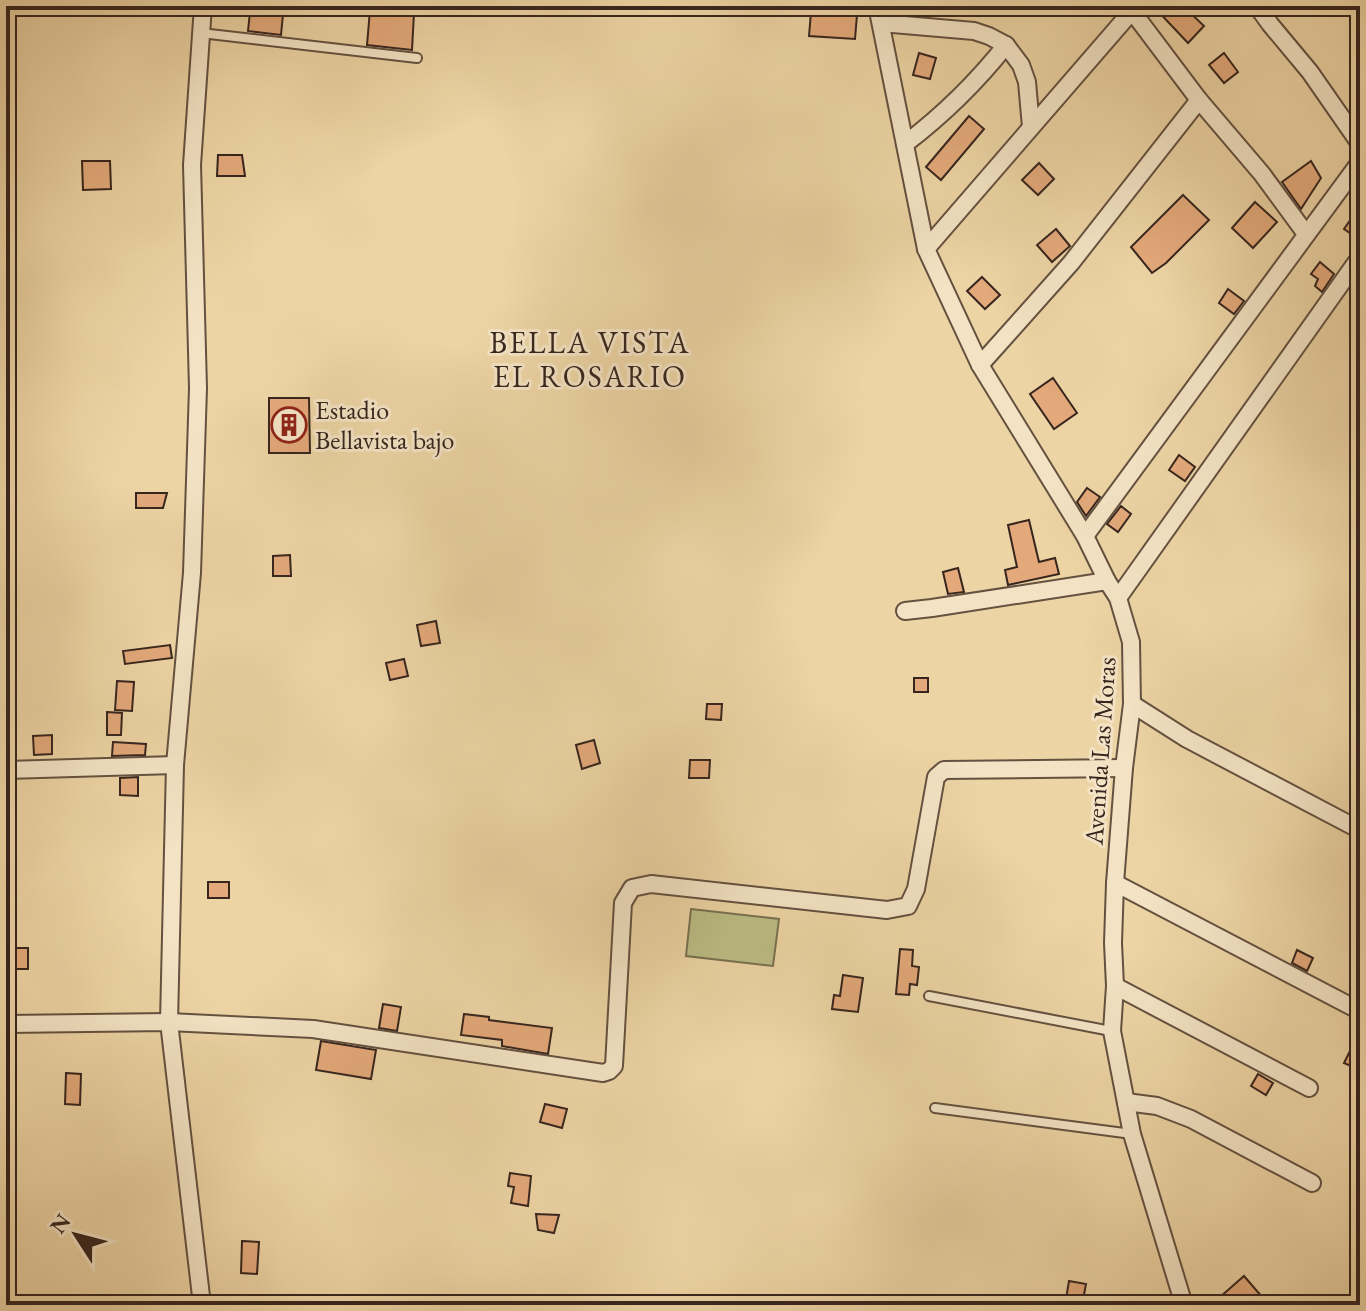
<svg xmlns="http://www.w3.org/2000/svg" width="1366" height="1311" font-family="'EB Garamond',serif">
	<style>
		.green { fill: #bbbc84; stroke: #797051; stroke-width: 2 }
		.building { fill: #e3a97a; stroke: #37251e; stroke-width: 2 }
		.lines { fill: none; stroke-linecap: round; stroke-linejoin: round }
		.service-casing { stroke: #645140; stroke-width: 12 }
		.minor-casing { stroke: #645140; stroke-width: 20 }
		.service { stroke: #f3e3c4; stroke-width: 8 }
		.minor { stroke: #f3e3c4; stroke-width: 16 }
		.labels { text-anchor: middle; stroke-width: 6; stroke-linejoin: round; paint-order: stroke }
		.poi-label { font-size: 26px; fill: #37251e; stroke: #f3e3c4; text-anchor: start }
		.street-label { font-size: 26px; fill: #37251e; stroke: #f3e3c4 }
		.quarter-label { font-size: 30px; letter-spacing: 2px; fill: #37251e; stroke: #f3e3c4 }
	</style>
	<rect width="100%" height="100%" fill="#edd4a4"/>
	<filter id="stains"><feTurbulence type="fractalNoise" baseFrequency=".0025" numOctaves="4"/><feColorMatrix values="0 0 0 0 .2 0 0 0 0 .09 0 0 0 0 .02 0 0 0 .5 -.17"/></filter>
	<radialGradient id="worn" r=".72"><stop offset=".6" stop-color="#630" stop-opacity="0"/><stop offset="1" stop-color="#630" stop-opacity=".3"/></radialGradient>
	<path class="green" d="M691,909l88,10 -6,47 -87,-10z"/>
	<g class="building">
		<path d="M1153,6h30l21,20 -16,17z"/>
		<path d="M370,10l44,3 -2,37 -45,-5z"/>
		<path d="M250,12l33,2 -2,21 -33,-4z"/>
		<path d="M811,12l46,3 -2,24 -46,-3z"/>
		<path d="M919,53l17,5 -6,21 -17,-4z"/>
		<path d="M1224,53l14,19 -14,11 -15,-18z"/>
		<path d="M969,116l15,13 -43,51 -15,-13z"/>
		<path d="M218,155h24l3,21h-28z"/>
		<path d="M82,161h28l1,28 -28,1z"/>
		<path d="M1311,161l10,17 -20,31 -19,-27z"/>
		<path d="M1039,163l15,16 -16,16 -16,-15z"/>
		<path d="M1183,195l26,25 -43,43 -14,10 -21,-26z"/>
		<path d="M1255,202l22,20 -24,26 -21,-20z"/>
		<path d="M1360,206v34l-16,-11z"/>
		<path d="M1056,229l14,17 -18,16 -15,-17z"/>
		<path d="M1320,262l14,12 -12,18 -7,-6 3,-7 -7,-5z"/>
		<path d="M982,277l18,18 -15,14 -18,-18z"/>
		<path d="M1228,289l16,12 -10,13 -15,-11z"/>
		<path d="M1053,378l24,35 -23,16 -24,-35z"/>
		<path d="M269,398h40l1,55h-41z"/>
		<path d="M1179,455l16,12 -10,14 -16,-11z"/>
		<path d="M1087,488l13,9 -14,19 -9,-14z"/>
		<path d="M136,493h31l-4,15h-27z"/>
		<path d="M1121,506l10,8 -13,18 -11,-8z"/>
		<path d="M1029,520l10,42 16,-4 4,16 -51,11 -3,-15 12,-3 -9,-42z"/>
		<path d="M290,555l1,21h-18v-20z"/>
		<path d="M958,568l6,24 -16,2 -5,-22z"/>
		<path d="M436,621l4,22 -19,3 -4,-21z"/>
		<path d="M170,645l2,13 -47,6 -2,-13z"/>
		<path d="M404,659l4,17 -18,4 -4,-17z"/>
		<rect x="914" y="678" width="14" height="14"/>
		<path d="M117,681l17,1 -2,29 -17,-1z"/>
		<path d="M707,704h15l-1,16 -15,-1z"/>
		<path d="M107,712l15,1 -1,22h-14z"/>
		<path d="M52,735v19l-18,1 -1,-19z"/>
		<path d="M594,740l6,23 -18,6 -6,-24z"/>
		<path d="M113,742l33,2 -1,11 -33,1z"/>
		<path d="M690,760h20l-1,18h-20z"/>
		<path d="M138,777v19l-18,-1v-17z"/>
		<rect x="208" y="882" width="21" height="16"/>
		<rect x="14" y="948" width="14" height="21"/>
		<path d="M900,949l13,1 -1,16 7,1 -2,18 -7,-1 -1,11 -13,-1z"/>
		<path d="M1297,950l16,8 -6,13 -15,-8z"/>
		<path d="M843,975l20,3 -5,34 -26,-3 2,-14 6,1z"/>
		<path d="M383,1004l18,3 -4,24 -18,-3z"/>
		<path d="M464,1014l25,3v3l63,8 -4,26 -46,-8v-6l-41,-5z"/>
		<path d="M1360,1031v39l-16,-7z"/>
		<path d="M321,1041l55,9 -5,29 -55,-9z"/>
		<path d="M66,1073l15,1 -1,31 -15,-1z"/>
		<path d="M1258,1074l15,9 -7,12 -15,-9z"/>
		<path d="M545,1104l22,5 -5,19 -22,-6z"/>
		<path d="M510,1173l21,3 -3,30 -17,-3 3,-16 -6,-1z"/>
		<path d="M536,1214l23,1 -5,18 -16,-3z"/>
		<path d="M242,1241l17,1 -2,32 -16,-1z"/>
		<path d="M1244,1276l25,29h-58z"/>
		<path d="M1069,1281l17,3 -4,21h-17z"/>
	</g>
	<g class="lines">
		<defs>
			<g id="service">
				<path d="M201,33l216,25"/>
				<path d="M929,996l182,35"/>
				<path d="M935,1108l197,26"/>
			</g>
			<g id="minor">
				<path d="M877,6l49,243 54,116 105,171 22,45 11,17 13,44 1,62 -8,64 -9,115 -2,60 2,43 -3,45 20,103 52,171"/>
				<path d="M1257,6l13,18 40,48 50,72"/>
				<path d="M881,23l93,8 15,5 17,9c-30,38 -63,70 -101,99"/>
				<path d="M1006,45l15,20 6,17 4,45"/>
				<path d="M926,249l206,-238 67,89 63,74 44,60"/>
				<path d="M980,365l91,-102 128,-163"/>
				<path d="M1085,536l275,-374"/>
				<path d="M1118,598l242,-341"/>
				<path d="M905,611l27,-3 175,-27"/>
				<path d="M1132,704l55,35 173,91"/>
				<path d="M6,770l169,-5"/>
				<path d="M1115,883l245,128"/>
				<path d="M1115,986l194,102"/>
				<path d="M6,1024l163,-2 144,7 290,44 6,-2 5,-5 9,-163 9,-15 19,-4 236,26 21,-4 8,-17 20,-112 8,-7 180,-2"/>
				<path d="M1126,1102l31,4 34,13 121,64"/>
				<path d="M202,1305l-33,-283 6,-257 17,-192 6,-185 -6,-223 11,-159"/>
			</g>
		</defs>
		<use href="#service" class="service-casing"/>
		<use href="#minor" class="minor-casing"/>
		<use href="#service" class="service"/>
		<use href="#minor" class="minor"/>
	</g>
	<defs>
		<symbol id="building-ring" viewBox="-11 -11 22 22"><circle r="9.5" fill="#f3e3c4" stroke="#8f2418" stroke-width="1.5"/><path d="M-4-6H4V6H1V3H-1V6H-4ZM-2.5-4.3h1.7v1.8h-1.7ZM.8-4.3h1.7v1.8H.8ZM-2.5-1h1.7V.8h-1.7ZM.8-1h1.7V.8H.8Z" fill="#8f2418"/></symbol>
	</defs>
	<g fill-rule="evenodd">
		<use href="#building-ring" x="269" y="405" width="40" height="40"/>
	</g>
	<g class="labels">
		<g class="poi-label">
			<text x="315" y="419">Estadio<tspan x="315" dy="30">Bellavista bajo</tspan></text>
		</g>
		<g class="street-label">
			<text transform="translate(1100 751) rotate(-86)" y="9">Avenida Las Moras</text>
		</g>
		<g class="quarter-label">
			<text x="590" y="353">BELLA VISTA<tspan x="590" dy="34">EL ROSARIO</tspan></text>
		</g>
	</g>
	<rect width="1366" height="1311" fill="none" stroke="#edd4a4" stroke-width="32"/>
	<rect x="8" y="8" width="1350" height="1295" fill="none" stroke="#37251e" stroke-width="4"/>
	<rect x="16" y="16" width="1334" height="1279" fill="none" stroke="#37251e" stroke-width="2"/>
	<g transform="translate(76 1235) rotate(306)" stroke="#f3e3c4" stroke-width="6" paint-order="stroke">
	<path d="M0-6L14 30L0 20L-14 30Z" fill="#37251e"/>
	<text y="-12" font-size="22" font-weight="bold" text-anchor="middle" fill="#37251e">N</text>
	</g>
	<rect width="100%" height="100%" filter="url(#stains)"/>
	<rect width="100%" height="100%" fill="url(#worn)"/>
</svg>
